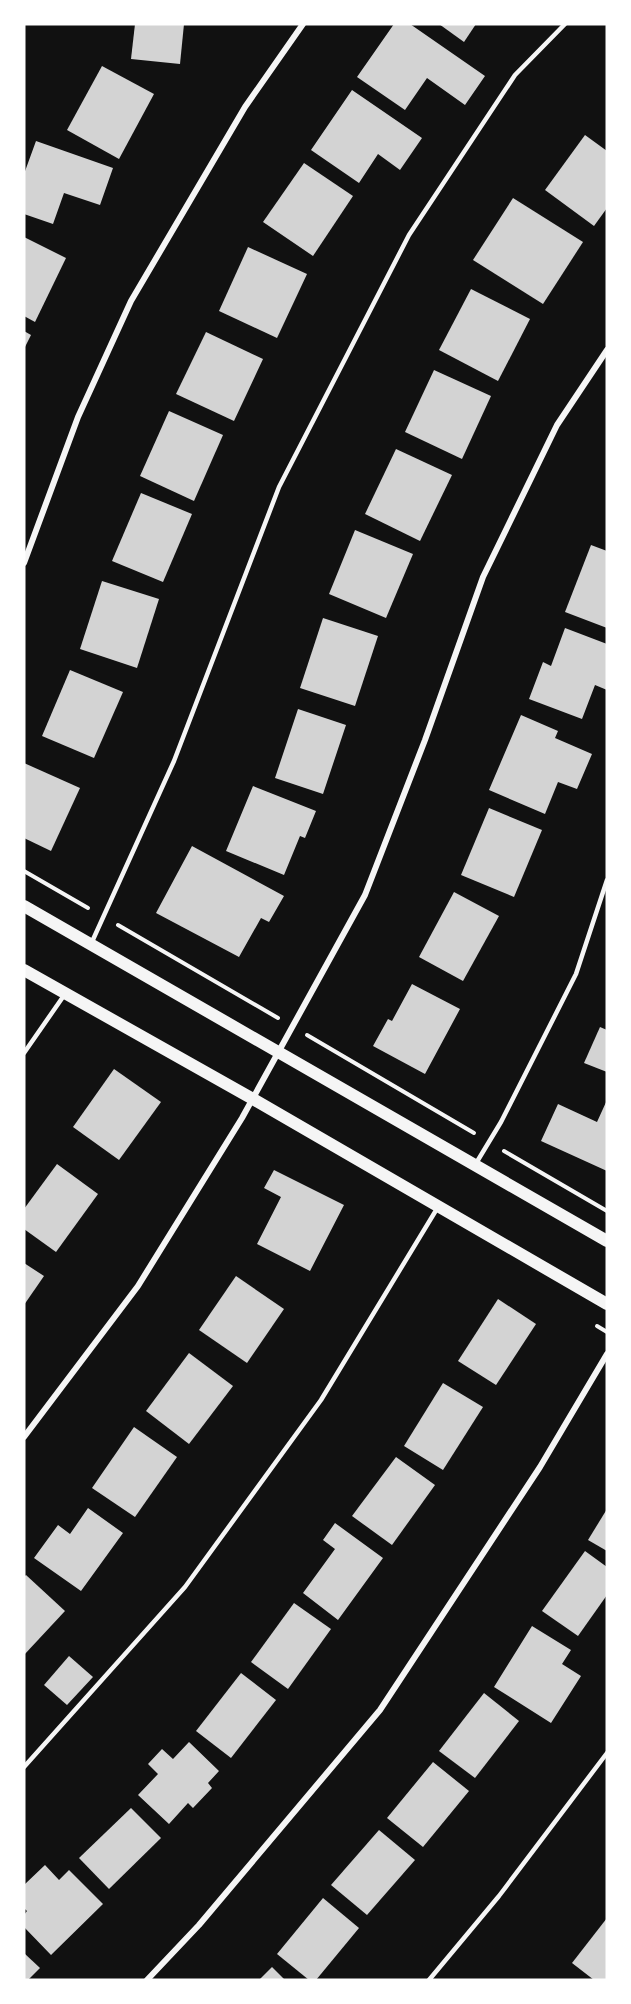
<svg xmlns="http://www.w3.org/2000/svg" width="631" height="2004" font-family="Signika,sans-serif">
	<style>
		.building { fill: #d3d3d3 }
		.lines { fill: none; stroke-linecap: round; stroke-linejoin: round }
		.path { stroke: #f5f5f5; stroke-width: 4 }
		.service { stroke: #f5f5f5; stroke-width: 4.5 }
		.minor { stroke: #f5f5f5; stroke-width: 6 }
		.secondary { stroke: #f5f5f5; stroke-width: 12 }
	</style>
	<rect width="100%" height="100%" fill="#111"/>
	<g class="building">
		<path d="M135,24h49l-4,40 -49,-5z"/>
		<path d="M394,24h16l75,52 -20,29 -38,-27 -22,32 -48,-33z"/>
		<path d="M439,24h37l-12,18z"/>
		<path d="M102,66l52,28 -35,65 -52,-29z"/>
		<path d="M352,90l70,48 -22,32 -22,-16 -19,29 -48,-33z"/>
		<path d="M585,135l22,16v57l-13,18 -49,-36z"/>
		<path d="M36,141l77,27 -13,37 -36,-12 -11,31 -29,-10v-40z"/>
		<path d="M304,163l49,33 -40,60 -50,-34z"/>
		<path d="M513,198l70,44 -40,62 -70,-44z"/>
		<path d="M24,237l42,21 -31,64 -11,-6z"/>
		<path d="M248,247l59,27 -30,64 -58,-27z"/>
		<path d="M471,289l59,30 -32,62 -59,-31z"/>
		<path d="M24,331l7,4 -7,14z"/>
		<path d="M206,332l57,27 -29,62 -58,-27z"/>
		<path d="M434,370l57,26 -29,63 -57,-27z"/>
		<path d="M169,411l54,24 -29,66 -54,-25z"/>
		<path d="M396,449l56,26 -32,66 -55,-27z"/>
		<path d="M141,493l51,21 -29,68 -51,-21z"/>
		<path d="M355,530l58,24 -27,64 -57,-24z"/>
		<path d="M591,545l16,6v77l-42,-16z"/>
		<path d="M102,581l57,18 -22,69 -57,-19z"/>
		<path d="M323,618l55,18 -23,70 -55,-18z"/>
		<path d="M565,628l42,16v46l-12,-5 -13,34 -53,-20 14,-37 8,4z"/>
		<path d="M70,670l53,22 -29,66 -52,-22z"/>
		<path d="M298,709l48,16 -23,69 -48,-16z"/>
		<path d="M521,715l37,16 -3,7 37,16 -15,35 -19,-7 -13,32 -56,-24z"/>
		<path d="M24,763l56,25 -29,63 -27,-13z"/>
		<path d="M253,786l63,25 -11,27 -5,-2 -16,39 -58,-24z"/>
		<path d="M489,808l53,22 -28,67 -53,-22z"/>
		<path d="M192,846l92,50 -15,26 -8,-4 -22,39 -83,-44z"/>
		<path d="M454,892l45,24 -36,65 -44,-24z"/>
		<path d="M412,984l48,25 -35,65 -52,-28 15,-27 4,2z"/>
		<path d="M600,1027l7,3v42l-23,-9z"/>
		<path d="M114,1069l47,33 -42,58 -46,-33z"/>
		<path d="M607,1100v71l-66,-30 17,-37 39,18z"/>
		<path d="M57,1164l41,30 -42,58 -32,-23v-20z"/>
		<path d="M274,1170l70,35 -34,66 -53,-27 24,-47 -17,-9z"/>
		<path d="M24,1263l20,13 -20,29z"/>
		<path d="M236,1276l48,33 -37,54 -48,-33z"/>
		<path d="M498,1299l38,25 -40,61 -38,-24z"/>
		<path d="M189,1353l44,33 -44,58 -43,-33z"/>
		<path d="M443,1383l40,24 -40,63 -39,-24z"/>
		<path d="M134,1427l43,30 -42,60 -43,-29z"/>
		<path d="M396,1457l39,28 -43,60 -40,-29z"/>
		<path d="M88,1508l35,25 -42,58 -47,-33 24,-33 12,9z"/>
		<path d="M607,1509v42l-19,-11z"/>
		<path d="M335,1523l48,35 -45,62 -35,-27 32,-44 -12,-9z"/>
		<path d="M585,1551l22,16v28l-29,41 -36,-25z"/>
		<path d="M26,1575l39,36 -41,44v-78z"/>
		<path d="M294,1603l37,26 -43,60 -37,-27z"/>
		<path d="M532,1626l39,24 -9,14 19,12 -30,47 -57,-36z"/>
		<path d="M69,1656l24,21 -26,28 -23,-20z"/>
		<path d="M241,1673l35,27 -45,58 -35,-27z"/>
		<path d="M484,1693l35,28 -44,57 -36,-27z"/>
		<path d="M189,1742l30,29 -11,12 4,5 -19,20 -5,-5 -19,21 -31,-29 20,-21 -10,-10 14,-15 11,10z"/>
		<path d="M433,1762l36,29 -46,56 -36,-29z"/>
		<path d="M131,1808l30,30 -52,51 -30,-31z"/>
		<path d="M379,1830l36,30 -48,55 -36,-30z"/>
		<path d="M45,1865l14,15 10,-10 34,34 -52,51 -27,-28v-12l3,-4 -3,-3v-23z"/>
		<path d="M323,1898l36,30 -43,52h-7l-32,-26z"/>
		<path d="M607,1918v62h-13l-22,-17z"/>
		<path d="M24,1953l16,15 -12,12h-4z"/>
		<path d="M272,1967l13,13h-26z"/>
	</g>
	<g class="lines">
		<g class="path">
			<path d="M24,871l64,37"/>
			<path d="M118,925l160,93"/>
			<path d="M307,1035l167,98"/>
			<path d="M504,1151l103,60"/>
			<path d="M597,1326l10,6"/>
		</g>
		<g class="service">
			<path d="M91,944l83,-183 105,-274 130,-252 106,-160 50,-51"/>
			<path d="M24,1053l41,-59"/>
			<path d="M475,1165l26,-43 75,-148 31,-94"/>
			<path d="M24,1767l161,-180 136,-187 117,-193"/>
			<path d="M429,1980l70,-84 108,-143"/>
		</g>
		<g class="minor">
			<path d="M24,563l54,-146 53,-116 114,-194 58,-83"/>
			<path d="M24,1437l114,-151 104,-168 123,-223 60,-155 58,-163 74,-152 50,-75"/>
			<path d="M147,1980l52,-55 181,-215 160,-243 67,-113"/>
		</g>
		<g class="secondary">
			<path d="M24,906l583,335"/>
			<path d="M24,970l229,129 354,205"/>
		</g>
	</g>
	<rect width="631" height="2004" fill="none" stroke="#ffffff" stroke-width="51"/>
</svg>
